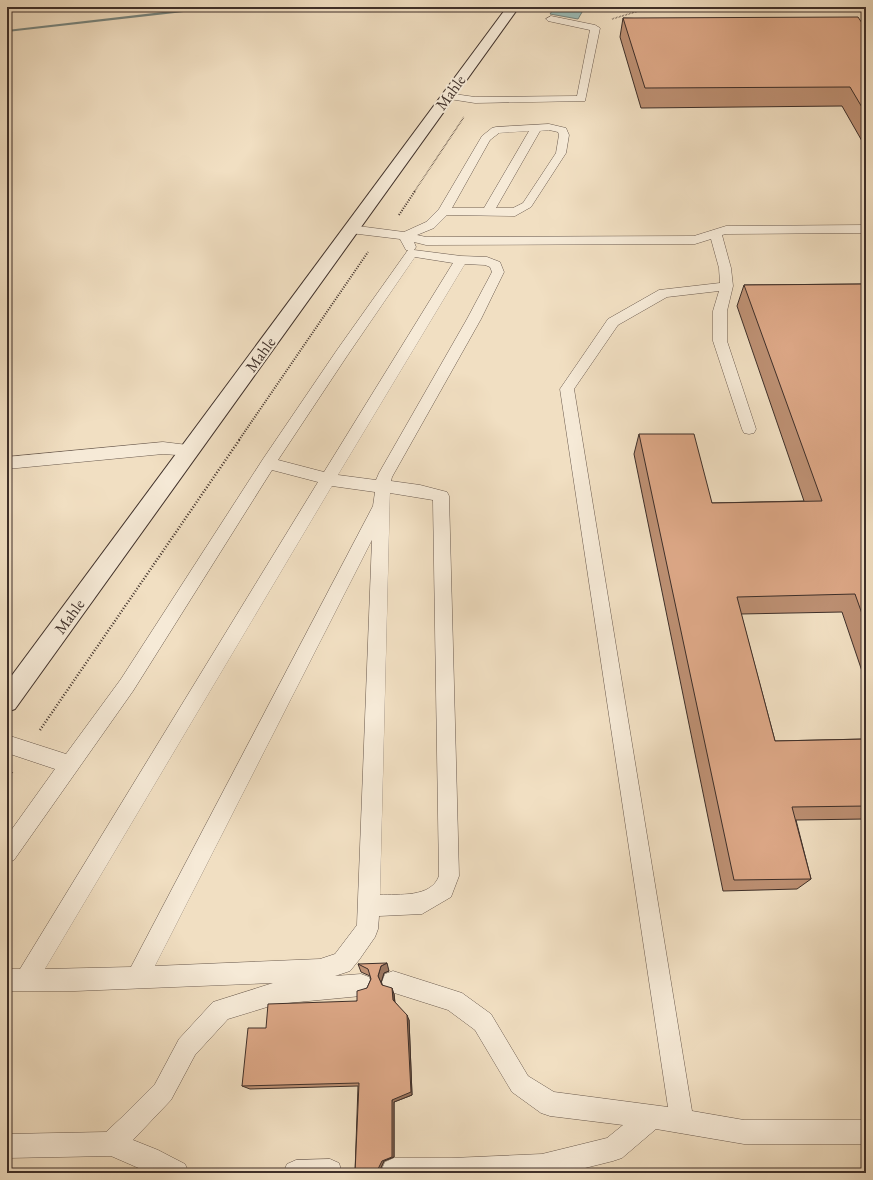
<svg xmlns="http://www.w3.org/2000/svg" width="873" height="1180" font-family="'EB Garamond',serif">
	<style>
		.water { fill: #9bbcb7; stroke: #76847e }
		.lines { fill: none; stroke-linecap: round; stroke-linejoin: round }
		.stream { fill: #76847e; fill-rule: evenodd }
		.lane-casing { stroke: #6b5b4f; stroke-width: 1 }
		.secondary-casing { stroke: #3e2f29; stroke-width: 2 }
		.path-far3 { stroke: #3e2f29; stroke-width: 1.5; stroke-dasharray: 0.5 1; stroke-linecap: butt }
		.path-far2 { stroke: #3e2f29; stroke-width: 2; stroke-dasharray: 1 1.5; stroke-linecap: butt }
		.path-far1 { stroke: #3e2f29; stroke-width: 2.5; stroke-dasharray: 1 2; stroke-linecap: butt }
		.path { stroke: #3e2f29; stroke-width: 3; stroke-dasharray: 1.5 2.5; stroke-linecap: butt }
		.lane { fill: #f6ead7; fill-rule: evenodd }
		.secondary { fill: #f6ead7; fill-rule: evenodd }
		.wall { fill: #bd9073; stroke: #3e2f29 }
		.shaded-wall { fill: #9a755e; stroke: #3e2f29 }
		.building { fill: #dca786; stroke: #3e2f29 }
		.labels { text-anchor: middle; stroke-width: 4; stroke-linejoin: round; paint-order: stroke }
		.street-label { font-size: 16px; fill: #3e2f29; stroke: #f6ead7 }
	</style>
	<rect width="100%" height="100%" fill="#f1dfc2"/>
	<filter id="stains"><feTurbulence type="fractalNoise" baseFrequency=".005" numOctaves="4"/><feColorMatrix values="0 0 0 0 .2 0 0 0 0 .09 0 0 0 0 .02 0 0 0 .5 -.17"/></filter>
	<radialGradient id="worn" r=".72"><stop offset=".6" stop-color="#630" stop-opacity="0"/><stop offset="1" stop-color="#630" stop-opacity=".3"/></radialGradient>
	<path class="water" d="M555,7h30l-7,12 -28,-5z"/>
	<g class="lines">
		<path class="stream" d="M206,7h15l-2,1 -212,24v-2z"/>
		<defs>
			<g id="lane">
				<path d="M551,16l44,9 5,3 -15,73 -110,2 -32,-5 -1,-2 1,-2 4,-1 28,4 102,-1 13,-66 -42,-9 -2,-2z"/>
				<path d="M549,124l17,4 3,7 -3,18 -35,54 -16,9 -68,-1 -13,13 -17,7 9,2 268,-1 32,-10 140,-1v8l-140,1 -4,1 9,33 2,18 -6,25v30l29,88 -2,4 -5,1 -5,-1 -2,-4 -29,-88v-30l6,-20 -52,6 -49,28 -44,64 118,722 52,9h122v24h-122l-88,-15 -34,29 -9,3 -48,12h-183l-1,-2 4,-9 9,-4h58l90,-4 65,-16 16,-13 -73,-9 -9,-3 -29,-21 -37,-62 -27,-20 -63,-20 -3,-8 3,-8 8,-3 69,22 29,21 37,62 26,16 114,15 -108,-718 48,-70 51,-29 61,-7 -1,-15 -8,-29 -16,5 -269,1 -12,-3 2,5 -2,3 47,6 26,1 13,5 4,10 -23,47 -89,158 -1,4 29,4 27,7 2,4 10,380 -8,21 -29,17 -43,2 -1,13 -3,8 -16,23 -9,11 -15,5 26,-2 8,3 3,8 -3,8 -8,3 -84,8 -49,15 -33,36 -24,45 -38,40 25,10 27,14 4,9h-39l-39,-17 -104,2v-24l99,-2 15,-14 34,-34 24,-45 34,-37 60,-19 -198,8h-68v-22h13l298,-487 -46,-12 -139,221 -119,169 -7,3v-27l48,-67 -48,-16v-18l59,19 55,-75 142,-220 74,-109 71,-100h-2l-6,-11 -50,-6 -4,-1 -2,-3 2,-3 4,-1 54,7 22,-10 13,-13 43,-73 10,-8 4,-1zM549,130l9,2 1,3 -3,18 -33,50 -10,5h-17l44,-77zM529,131l-45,77h-32l38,-68 9,-7zM415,257l38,6 -129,209 -46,-12 69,-104zM465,264l20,1 5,2 2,5 -25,47 -88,154 -3,7 -38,-5zM332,486l43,6 -2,14 -242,461 -86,2zM390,493l43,7 6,376c-8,22 -40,18 -59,19zM372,540l-15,385 -22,29 -15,5 -165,7z"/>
				<path d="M163,442l33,4 3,4 -3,4 -5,2 -28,-2 -156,15v-12z"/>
				<path d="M330,1159l9,4 3,10h-59l4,-9 9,-4z"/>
			</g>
			<path id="secondary" d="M507,7h12l-504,702 -8,3v-30z"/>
		</defs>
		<use href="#lane" class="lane-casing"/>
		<use href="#secondary" class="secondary-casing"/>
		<g class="path-far3">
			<path d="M612,19l40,-12"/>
			<path d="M414,192l50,-75"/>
		</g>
		<g class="path-far2">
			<path d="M399,215l16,-24"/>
			<path d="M239,440l129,-188"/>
		</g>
		<path class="path-far1" d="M40,730l200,-291"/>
		<path class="path" d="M7,779l5,-7"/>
		<use href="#lane" class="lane"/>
		<use href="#secondary" class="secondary"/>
	</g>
	<g class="wall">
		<path d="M623,18l243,11v119l-24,-42 -201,2 -21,-71z"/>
		<path d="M866,257v16l-2,-11z"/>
		<path d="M866,284v399l-24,-71 -101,2 34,127 91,-2v80l-70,1 15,59 -14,10 -74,2 -89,-437 5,-20 73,69 92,-2 -67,-195 7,-21z"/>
		<path d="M358,964l31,7 -5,2 -3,9 1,3 12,9 1,8 14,18 3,75 -18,7v55l-10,4 -4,9 1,3h-26l3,-87 -108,3 -8,-3 24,-58 91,-27 10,-13 4,-9 -1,-3 -9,-4z"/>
	</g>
	<g class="shaded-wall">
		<path d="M387,963l2,8 -5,2 -3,10 -3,-7 3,-10z"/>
		<path d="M392,988l2,6 1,12 -2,-6z"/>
		<path d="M407,1015l2,5 3,75 -18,7v55l-10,4 -4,9 1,3h-3l-1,-2 15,-71z"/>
	</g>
	<g class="building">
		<path d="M858,17l8,12v85l-16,-27 -205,1 -22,-70z"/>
		<path d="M866,284v341l-11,-31 -118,3 38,144 91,-2v67l-74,1 19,72 -77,1 -95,-446h55l18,69 110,-2 -78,-216z"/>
		<path d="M387,963l-6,3 -3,10 4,9 10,3 1,12 14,15 4,77 -19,8v57l-10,4 -5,10 1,2h-23l4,-90 -117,3 6,-58h18l2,-24 89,-3v-10l10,-3 4,-9 -3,-10 -10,-5z"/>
	</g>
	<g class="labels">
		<g class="street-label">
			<text transform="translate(450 92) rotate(-54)" y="6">Mahle</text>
			<text transform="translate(260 354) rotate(-54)" y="6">Mahle</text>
			<text transform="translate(69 616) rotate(-54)" y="6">Mahle</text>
		</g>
	</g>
	<rect width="873" height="1180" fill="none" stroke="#f1dfc2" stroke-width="24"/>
	<rect x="8" y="8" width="857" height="1164" fill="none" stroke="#3e2f29" stroke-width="2"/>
	<rect x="12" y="12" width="849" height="1156" fill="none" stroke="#3e2f29"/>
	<rect width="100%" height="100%" filter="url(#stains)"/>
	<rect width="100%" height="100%" fill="url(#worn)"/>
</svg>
